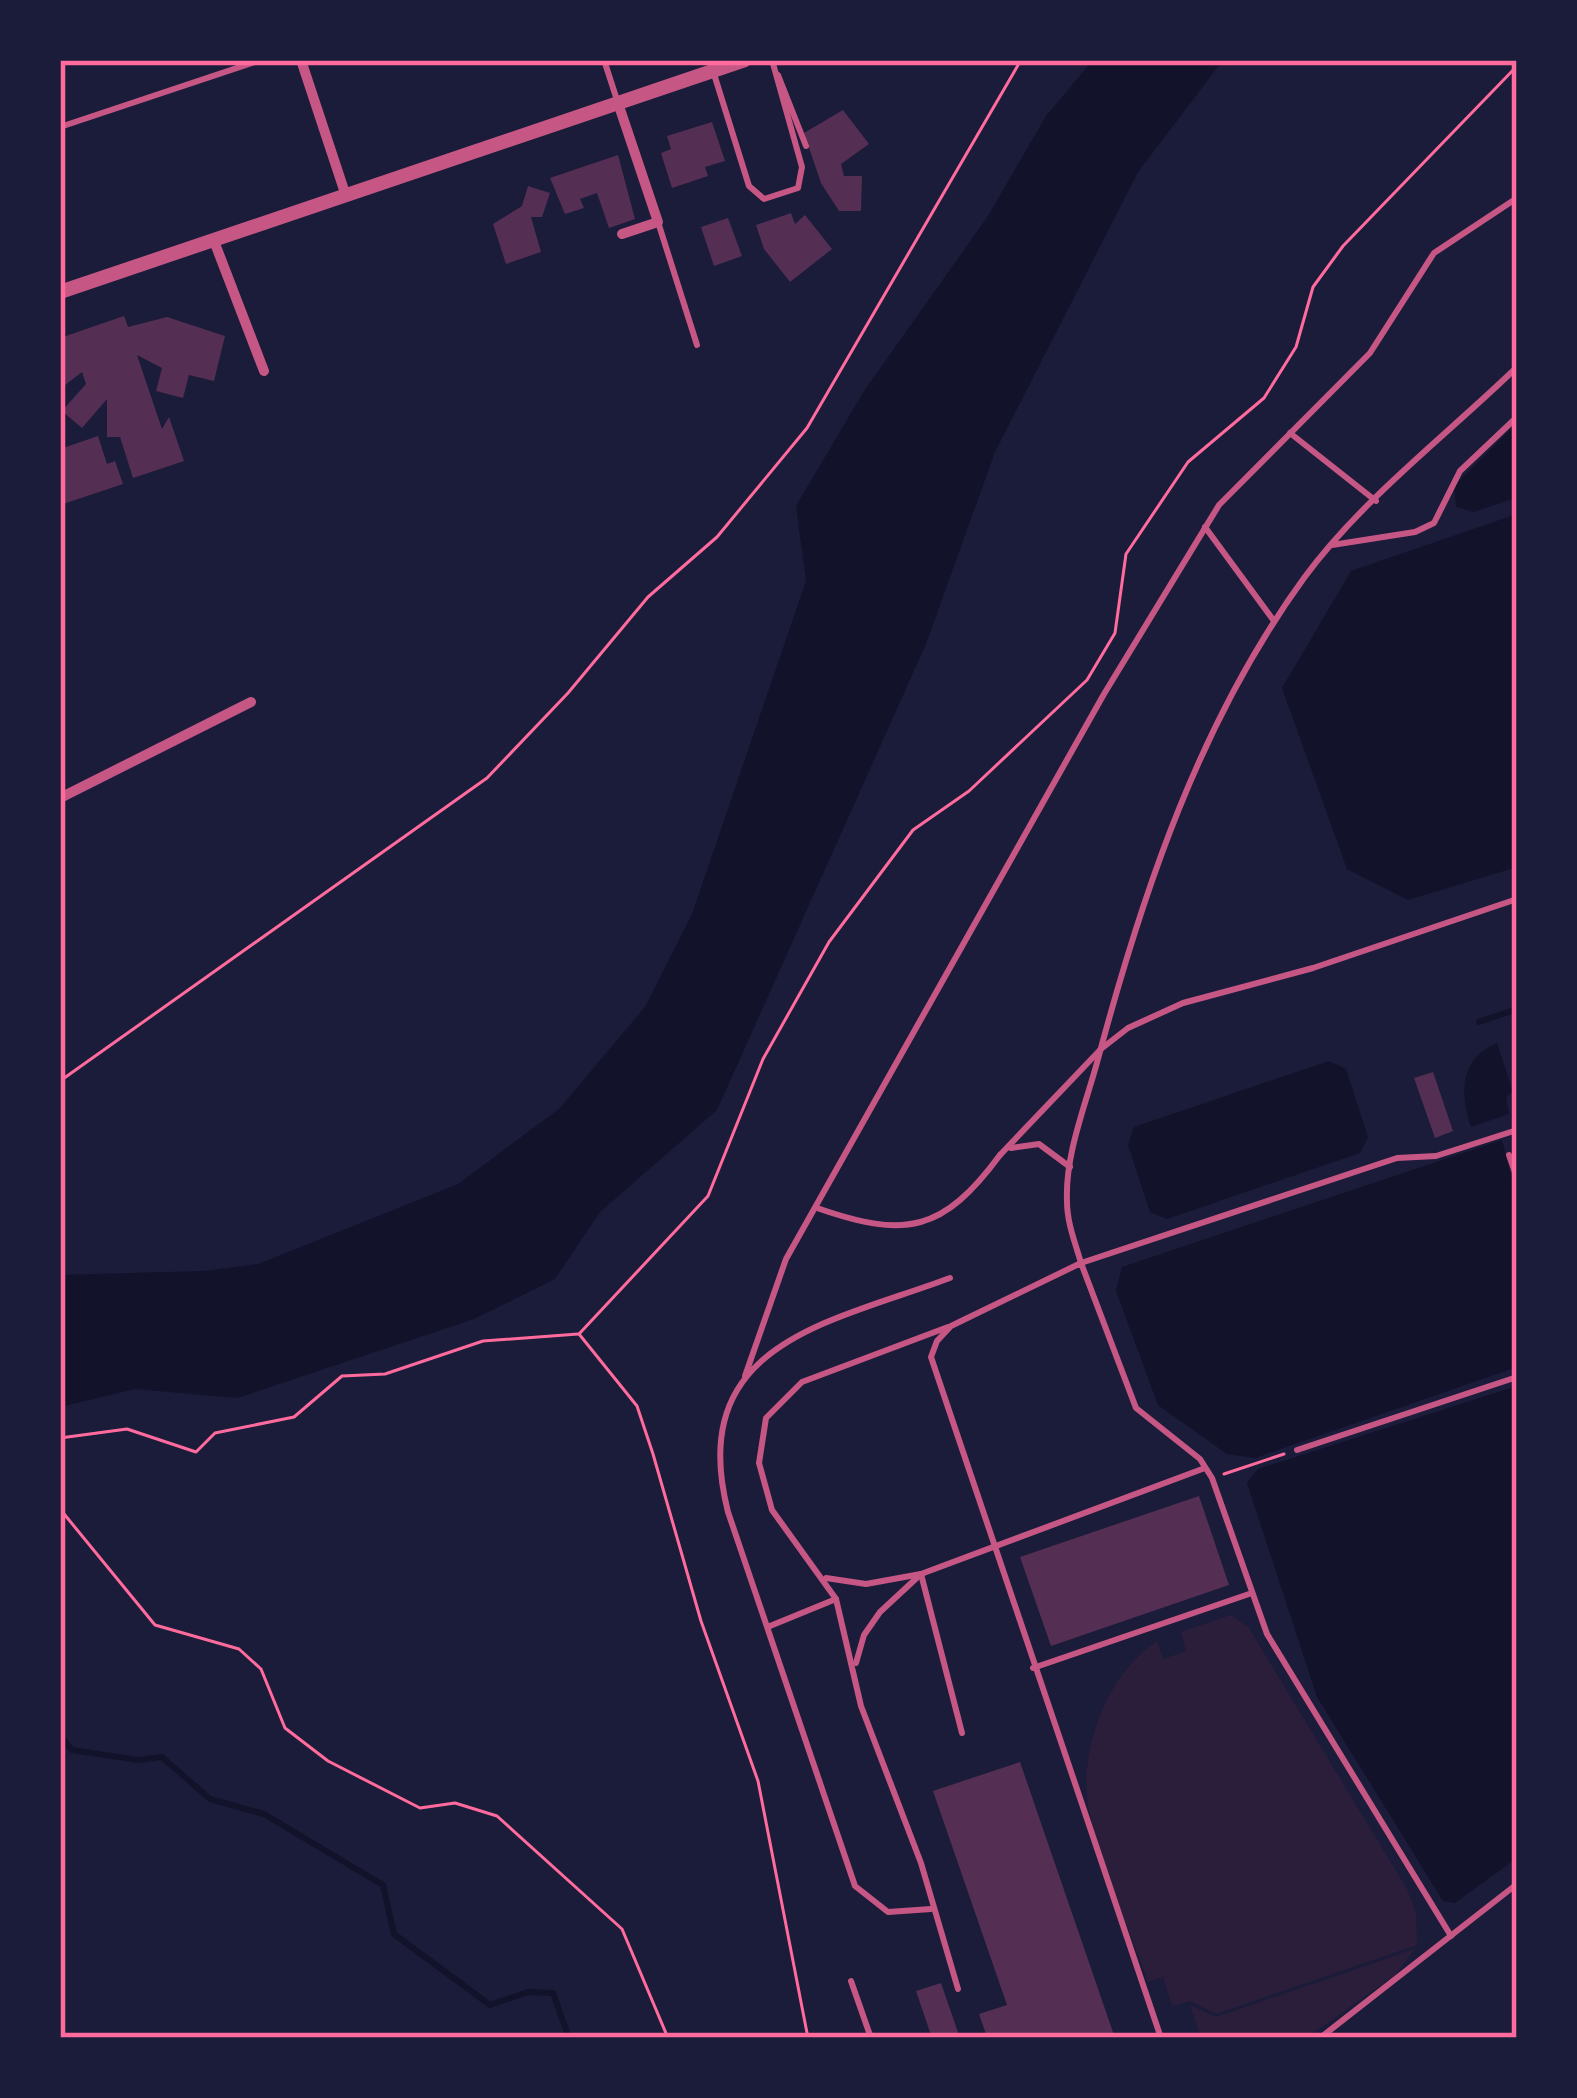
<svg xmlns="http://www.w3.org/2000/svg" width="1577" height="2098" font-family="'Titillium Web',sans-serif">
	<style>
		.green { fill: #2a1e3b }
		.water { fill: #12122b }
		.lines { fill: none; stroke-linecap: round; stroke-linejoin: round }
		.stream { stroke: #12122b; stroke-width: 6 }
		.building { fill: #542f53 }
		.path { stroke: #ff6b9d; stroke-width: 3 }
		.service { stroke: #c65784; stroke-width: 6 }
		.minor { stroke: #c65784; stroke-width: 10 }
		.tertiary { stroke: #c65784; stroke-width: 14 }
		.neatline { fill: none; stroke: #ff6b9d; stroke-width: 4.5 }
	</style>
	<rect width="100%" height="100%" fill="#1b1b3a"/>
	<g class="green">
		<path d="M1231,1615l18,13 158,261 9,24 1,32 -201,69 -26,-13 -18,5 -9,-29 -15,5c-17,-51 -56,-134 -61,-186 -5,-55 23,-124 70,-155l6,18 23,-8 -5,-19z"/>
		<path d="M1415,1949l-21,27 -88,62h-105l-11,-33 26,12z"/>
	</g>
	<g class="water">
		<path d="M1093,60h130l-85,112 -143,280 -69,192 -209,466 -117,102 -45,67 -81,40 -237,79 -102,-9 -75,18v-132l144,-4 54,-7 200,-80 101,-75 86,-102 47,-93 114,-333 -10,-75 68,-115 124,-175 58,-100z"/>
		<path d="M1517,423v74l-43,15 -18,-5 -2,-21z"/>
		<path d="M1517,514v353l-109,33 -61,-31 -65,-181 69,-117z"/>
		<path d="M1497,1043l16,49 -7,5 3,17 -38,13c-11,-34 -12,-68 26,-84z"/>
		<path d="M1329,1061l17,8 22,68 -8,16 -193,66 -17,-7 -22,-67 6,-18z"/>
		<path d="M1502,1140l15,61v166l-262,91 -28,-4 -69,-49 -42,-114 6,-24z"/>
		<path d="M1517,1386v472l-62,45 -12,-2 -126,-204 -70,-214 11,-14z"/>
	</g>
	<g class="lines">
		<g class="stream">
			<path d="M1479,1022l38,-13"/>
			<path d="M60,1736l12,14 66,10 24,-3 48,42 54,15 119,71 11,49 96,71 38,-13 25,1 16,45"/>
		</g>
	</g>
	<g class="building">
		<path d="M843,110l26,34 -28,20 3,12h18l-1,35h-22l-18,-28 -17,-50z"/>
		<path d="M712,122l13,39 -20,6 3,9 -36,12 -11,-35 10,-4 -4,-13z"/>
		<path d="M618,155l17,64 -26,9 -12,-35 -17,6 4,9 -19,6 -15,-36z"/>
		<path d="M528,186l22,7 -8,24h-11l10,35 -35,12 -13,-40 29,-18z"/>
		<path d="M791,213l4,11 10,-9 27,34 -42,33 -26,-33 -8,-24z"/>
		<path d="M728,218l14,38 -28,10 -13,-39z"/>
		<path d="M124,316l4,11 39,-10 58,19 -11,45 -25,-6 -6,23 -27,-7 6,-23 -25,-13 25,74 7,-12 15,44 -51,17 -13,-41h-13v-38l-25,29 -20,-17 24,-27 -4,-12 -22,17v-51z"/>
		<path d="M98,436l9,28 8,-3 8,23 -63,21v-56z"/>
		<path d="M1433,1072l20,59 -18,7 -21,-60z"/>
		<path d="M1199,1496l30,89 -178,61 -31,-89z"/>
		<path d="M1020,1762l95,276h-138l9,-4 -7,-20 28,-9 -74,-214z"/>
		<path d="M941,1983l19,55h-28l-16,-47z"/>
	</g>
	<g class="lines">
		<g class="path">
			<path d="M60,1081l427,-303 81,-85 80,-96 69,-60 90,-109 214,-368"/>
			<path d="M60,1438l67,-9 69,23 19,-19 79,-16 48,-41 43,-2 98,-33 95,-7"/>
			<path d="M1224,1474l60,-20"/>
			<path d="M60,1509l95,116 84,24 22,20 24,59 43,33 92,47 35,-5 42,13 125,113 46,109"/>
			<path d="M808,2038l-50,-257 -57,-160 -48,-167 -16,-48 -58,-72 129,-138 55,-137 66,-117 84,-112 56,-39 118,-111 28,-47 11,-79 62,-92 76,-64 32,-51 17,-60 30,-41 174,-180"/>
		</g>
		<g class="service">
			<path d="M604,60l13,40"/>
			<path d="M714,74l35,112 15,13 34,-11 4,-21 -30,-107"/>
			<path d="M778,75l28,71"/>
			<path d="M60,127l201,-67"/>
			<path d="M658,222l39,123"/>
			<path d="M1517,367c-70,68 -155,132 -213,211 -104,143 -161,313 -206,481 -12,45 -33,95 -31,142 0,22 8,41 14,62l316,-105 39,-2 81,-26"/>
			<path d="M1290,433l86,68"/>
			<path d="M1205,527l69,94"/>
			<path d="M1332,545l83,-13 19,-9 26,-52 57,-54"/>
			<path d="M1011,1148l28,-4 31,23"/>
			<path d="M1000,1155l101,-106 27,-21 55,-25 130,-35 204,-69"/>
			<path d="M1509,1155l8,23"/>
			<path d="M817,1208c89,31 126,24 183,-53"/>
			<path d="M948,1327l-146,55 -36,36 -7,45 13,47 64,89 25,107 60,157 37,126"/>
			<path d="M745,1376l41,-117 318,-565 115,-189 151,-152 64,-100 83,-55"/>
			<path d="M1297,1450l220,-73"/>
			<path d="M826,1578l40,6 55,-10 41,159"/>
			<path d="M770,1626l66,-27"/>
			<path d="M856,1663l8,-28 16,-23 41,-38 284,-106"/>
			<path d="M1033,1668l216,-74"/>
			<path d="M931,1909l-43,3 -33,-26 -127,-374c-43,-169 101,-189 222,-234"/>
			<path d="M851,1981l20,57"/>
			<path d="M1161,2038l-230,-681 6,-16 14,-15 130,-63 55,145 64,51 12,19 55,156 184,302"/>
			<path d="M1320,2038l197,-154"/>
		</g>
		<g class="minor">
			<path d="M301,60l45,136"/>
			<path d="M618,103l40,119 -36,12"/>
			<path d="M214,241l50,130"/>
			<path d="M60,798l191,-96"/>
		</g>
		<path class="tertiary" d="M60,292l685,-232"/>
	</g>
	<rect width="1577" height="2098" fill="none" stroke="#1b1b3a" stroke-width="126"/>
	<rect x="63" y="63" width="1451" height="1972" class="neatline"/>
</svg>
